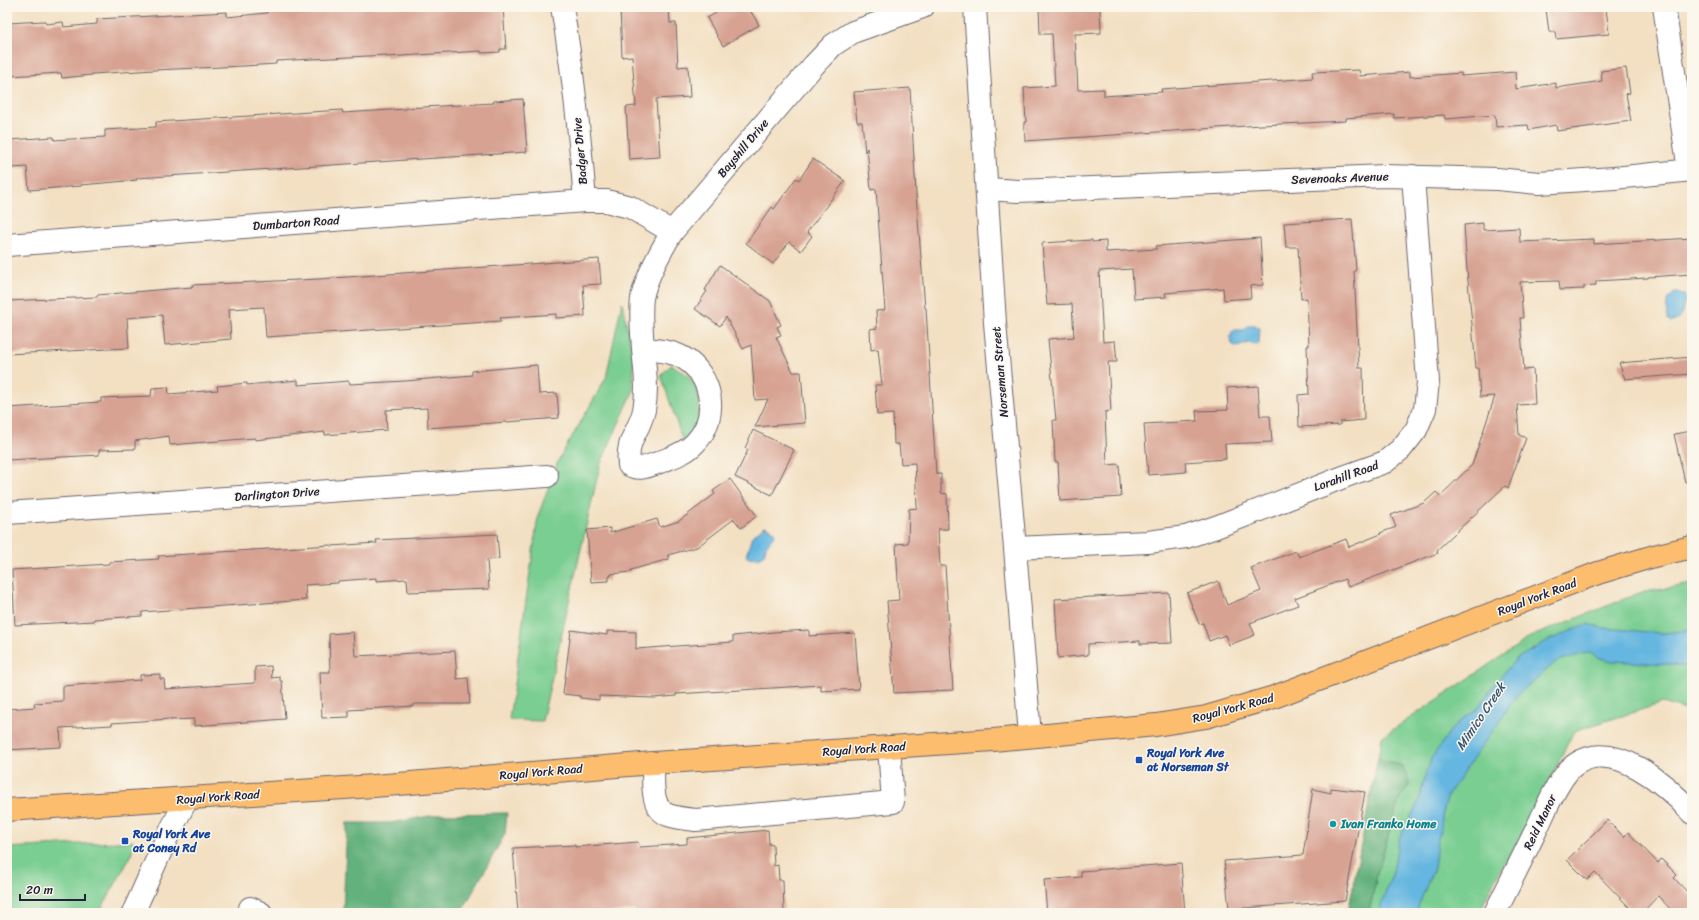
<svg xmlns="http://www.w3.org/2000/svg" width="1699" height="920" font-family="Sriracha,sans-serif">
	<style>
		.green { fill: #7ace92; stroke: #4e7866 }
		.forest { fill: #63b17c; stroke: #426a5c }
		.water { fill: #65b6e0; stroke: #446c8e }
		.building { fill: #d7a292 }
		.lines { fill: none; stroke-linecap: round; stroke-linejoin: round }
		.minor-casing { stroke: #6b646b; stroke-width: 24 }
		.major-casing { stroke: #6b646b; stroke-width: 24 }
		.minor { stroke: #fff; stroke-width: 22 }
		.major { stroke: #fcbd6e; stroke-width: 22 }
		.transit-dot { fill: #1a4fb4; stroke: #fbf7ec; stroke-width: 1.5 }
		.culture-dot { fill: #0f9aa8; stroke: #fbf7ec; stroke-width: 1.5 }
		.labels { text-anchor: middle; stroke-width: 3; stroke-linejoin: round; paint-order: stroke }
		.street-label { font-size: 12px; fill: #22223b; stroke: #fbf7ec }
		.transit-label { font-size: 12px; font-weight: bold; fill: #164399; stroke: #fbf7ec; text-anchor: start }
		.culture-label { font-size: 12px; font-weight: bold; fill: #0d838f; stroke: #fbf7ec; text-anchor: start }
		.water-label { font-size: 13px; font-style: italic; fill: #395675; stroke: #fbf7ec }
	</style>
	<rect width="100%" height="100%" fill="#fbf7ec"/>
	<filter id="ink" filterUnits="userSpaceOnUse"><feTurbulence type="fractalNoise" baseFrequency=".025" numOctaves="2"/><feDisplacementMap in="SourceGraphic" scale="8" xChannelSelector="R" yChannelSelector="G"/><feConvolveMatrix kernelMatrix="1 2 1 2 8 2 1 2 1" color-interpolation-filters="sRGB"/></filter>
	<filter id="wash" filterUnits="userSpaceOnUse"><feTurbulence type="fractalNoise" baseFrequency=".012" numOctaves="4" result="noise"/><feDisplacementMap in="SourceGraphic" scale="16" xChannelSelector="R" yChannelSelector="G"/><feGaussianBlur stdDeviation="0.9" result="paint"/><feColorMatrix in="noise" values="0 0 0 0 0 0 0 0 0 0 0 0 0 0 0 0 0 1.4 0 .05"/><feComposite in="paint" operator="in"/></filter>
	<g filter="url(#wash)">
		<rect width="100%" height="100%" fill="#f3e0c3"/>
		<g class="green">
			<path d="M622,302l12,59 -1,31 -33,73 -58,256 -33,-1 29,-204 20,-55 48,-83z"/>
			<path d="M671,365c5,3 10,5 14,8 16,14 19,40 8,57 -2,4 -6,8 -10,12l-22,-67z"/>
			<path d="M1692,584v128l-29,-9 -89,28 -48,96 -33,56 -14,30h-131l34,-176 148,-100 109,-44z"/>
			<path d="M134,841l-3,15 -32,57h-92v-65z"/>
		</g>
		<g class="forest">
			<path d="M1378,758l25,8 7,19 -10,12 -22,73 -9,43h-21z"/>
			<path d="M507,813l-2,21 -44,79h-118l4,-90h43l51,-9z"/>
		</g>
		<g class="water">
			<path d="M1678,292l6,3c2,5 0,7 -1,12 -2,8 -1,12 -11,15l-4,-2c-3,-11 -3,-24 10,-28z"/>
			<path d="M1249,325h6l5,3 -1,16 -3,1 -8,-2 -11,4 -5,-3 -2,-7 3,-7h11z"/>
			<path d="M765,526l8,4 2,5 -9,11 -2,9 -7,4 -4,-2 -4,1 -3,-2 6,-20z"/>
			<path d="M1587,624l17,4 45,4 14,1 29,-3v37l-27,-3 -53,-3 -12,-3 -10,-6 -33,9 -39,33 -70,101 -6,22 -1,13 -4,12 -3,26 -15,36 -2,9h-39l15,-41 6,-33 20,-38 7,-29 7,-16 20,-29 24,-18 16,-23 23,-27 31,-18z"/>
		</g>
		<g id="blocks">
			<g class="building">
				<path d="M295,7h208l3,42h-6v3l-19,1v-2l-95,6v-2l-110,6v3l-32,2 -90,4 -62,4v1l-30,3 -1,-5 -51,3 -3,-53 38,-2 1,3 17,-2 1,5 33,-3v-5l130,-7v5l40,-4 -1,-4z"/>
				<path d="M620,7h49l1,16h6l2,44 10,-1 2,31 -34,2 4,58 -31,2 -3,-52 10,-1 -4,-50 -10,1z"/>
				<path d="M713,7h35l11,18 -36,21 -16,-28 9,-5z"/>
				<path d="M1039,7h61l1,26 -26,1 3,56 26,-1v7l58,-4 -1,-3 152,-11 -1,-6 47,-2 1,6 50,-4v5l51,-4v3l54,-4 1,17 40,-6v5l46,-7 -1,-10 25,-3 4,25 -4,1 5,27 -74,10 -1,-6 -27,5 -1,-5 -32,2 -1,-12 -50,4 -1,-4 -50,3v-4l-48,4v3l-85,4 -236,16 -1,-19h2l-2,-34 31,-2 -3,-52h-12z"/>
				<path d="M1560,7h31l1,3 14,-2 3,26 -53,5 -1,-7h-6l-3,-23z"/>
				<path d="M910,88l6,106 9,114h1l10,166h5v19l6,1 1,35h-10l2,37h5l8,124 -59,3 -7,-92 12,-1 -3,-56 12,-1 1,-34 8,-1 -2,-45 -14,1 -2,-20h-5l-1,-30 -16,1 -2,-30h7l-4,-36 -7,1 -1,-21 7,-1 -1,-17 9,-1 -9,-121 -5,1 -4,-42 -2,4 -3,-30h-5l-3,-30z"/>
				<path d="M523,99l4,53 -390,26v2l-56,5v1l-52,4 -2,-23 -16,1 -2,-28 45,-3v3l51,-3v-7l51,-3v-5l186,-12 1,3 63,-4v-1l88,-5 -1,-2z"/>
				<path d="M813,159l32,22 -38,51 5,4 -11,15 -12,-9 -16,22 -27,-21 26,-36 2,2 22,-31 3,2z"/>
				<path d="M1352,219l4,51 -2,1 5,97h4l1,52 -24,2v3l-41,2 -1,-32 11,-1 -2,-48h2l-2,-48 -6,1 -3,-52h-12l-2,-24z"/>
				<path d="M1483,223v7l36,-2 1,14 74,-3v5l98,-6v36l-44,3v1l-52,3v4l-12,1v3l-24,1 -1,-9 -39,1 3,36h-3l4,52 9,-1 2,35 -18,1 2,30 7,3 -18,50 -3,-2 -68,64 1,3 -90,34 -3,-8 -50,19 3,7 -48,18 5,12 -26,10 -4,-10 -16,6 -6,-18 -4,1 -12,-31 31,-12 9,24 34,-14 -10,-23 45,-17 3,6 47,-18 3,8 32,-13 -1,-1 16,-6 -5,-12 33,-12 12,-11 4,4 32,-31 23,-69 -15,1 -2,-29h-2l-9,-98 -3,-45z"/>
				<path d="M1260,238l3,47 -13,1 1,12 -27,2 -1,-12 -58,5 1,4 -32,2 -2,-30 -33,2 4,71 12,-1 2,21h-9l3,49 -6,1 2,53 12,-1 2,33 -61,4 -2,-39h-3l-2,-42h3l-8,-81 26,-2 -2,-33 -25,1 -5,-62 50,-3v2l14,-1v11l51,-3 -1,-3z"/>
				<path d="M599,259l2,25 -18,1 2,31 -29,2v-4l-56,4 1,3 -235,16 -2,-30 -35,2 2,30 -66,6 -3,-30 -35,3 2,30 -122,6v-53l90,-4v-2l95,-8v-2l127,-6z"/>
				<path d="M720,265l50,36 11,24 -4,2 4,8 -5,2 17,35h8l4,51 -50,4 13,-28 -13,1 -4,-55 -8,4 -17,-32 -6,9 -25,-17 12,-18 -2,-1z"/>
				<path d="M1692,357v17l-67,5 -6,-16z"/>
				<path d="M537,365l2,29 18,-1 2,25 -131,10 -1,-20 -41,2 1,20 -62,5v-3l-70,8v-2l-85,7 -1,-9 -34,5v8l-36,1v5l-92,5v-52l94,-6v-4l50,-2 1,-8 16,-1 1,7 49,-4 -1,-4 30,-3v2l51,-5v5l51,-4 1,3 56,-3 66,-6v-4z"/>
				<path d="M1258,386l2,30h10l2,26 -47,2 1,15 -41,3 1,10 -38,3 -4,-51 53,-3 -1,-10 32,-1 -1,-22z"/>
				<path d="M753,430l41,20 -22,45 -37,-18 13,-27 -3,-2z"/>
				<path d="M1692,431v50l-7,1 -11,-48z"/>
				<path d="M730,479l27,37 -16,12 -7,-9 -37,28 -29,8 1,4 -38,11v2l-20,2v2h-2v5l-18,1 -4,-52 23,-2v5l47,-14 3,8 19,-6 36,-27 -2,-3z"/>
				<path d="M497,534l2,25 -12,1 2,29 -81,3 -1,-13 -31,2v-3l-38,3v2l-33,2 1,15 -164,12v4l-48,3v2l-79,4 -3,-55 97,-6v-2l50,-3 -1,-3 173,-11v1l46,-3 -1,-3z"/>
				<path d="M1169,593l3,50 -32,1v-3l-52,3v11l-30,3 -3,-59z"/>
				<path d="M571,630l36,5v-4l29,1v17l97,-7v-6l41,-4 35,-2v6l46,-3 4,56 -38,2v-6l-145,9v2l-22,2 -55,-2v4l-19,-2v-2l-17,-2z"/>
				<path d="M353,632l2,24 100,-5 2,28 11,-1 2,26h-56v2l-65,4v7l-27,1 -2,-46h10l-1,-38z"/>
				<path d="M271,666l1,12 8,-1v4h2l3,38 -91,7v-7l-24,1v-1l-58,4v2l-52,3 1,19 -54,3v-41l28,-2 -1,-4 29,-2v-15l77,-6v-5l20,-1v5h4l1,10 90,-6v-16z"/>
				<path d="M1331,788l34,4 -20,109 -116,8 -5,-48 79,-6 10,-66 18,4z"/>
				<path d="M1607,820l17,17 4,-5 30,31 3,-4 16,16 -3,3 18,19v16h-18l-16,-17 -16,17h-7l-40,-41 -8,8 -20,-20z"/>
				<path d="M768,830l1,14 4,1 1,21 4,-1 1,15h4l1,33h-149v-3l-33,3h-84l-5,-65 62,-3v2l63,-5 2,5 47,-3v-6z"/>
				<path d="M1181,863l4,50h-138l-3,-33 37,-3v-6z"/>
			</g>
		</g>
	</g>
	<g filter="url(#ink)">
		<use href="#blocks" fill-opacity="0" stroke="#6b646b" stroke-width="1"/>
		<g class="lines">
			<defs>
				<g id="minor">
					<path d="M562,7c11,64 18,129 23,194"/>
					<path d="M975,7l20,316 20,225 15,188"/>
					<path d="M1664,7l25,163"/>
					<path d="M987,189l31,2 367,-15 112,3 42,4 75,-5 78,-8"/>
					<path d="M7,245l578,-44h21l24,6 42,25"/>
					<path d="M643,349c2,20 5,41 1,61 -5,23 -18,28 -15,55 11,6 20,1 31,-3 12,-5 26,-9 35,-19 25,-26 18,-68 -13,-86 -12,-6 -26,-7 -39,-8 -1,-17 -3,-34 -1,-51 4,-21 19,-47 30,-66l142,-167 19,-20 20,-13 70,-25"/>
					<path d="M7,513l540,-37"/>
					<path d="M1015,548l133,-6 38,-5 30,-10 130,-51 39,-14 16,-13 15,-19 9,-21 3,-27 -15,-206"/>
					<path d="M653,763c1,16 -4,44 15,52 8,3 19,4 28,5l197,-18 -4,-54"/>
					<path d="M250,908l11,5"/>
					<path d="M133,913l35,-78 19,-36"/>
					<path d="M1495,913c14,-28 28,-56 42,-85 8,-17 23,-54 39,-64 38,-26 91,21 116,49"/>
				</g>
				<path id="major" d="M7,810l367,-24 279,-23 340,-23 163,-15 50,-8 68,-20 324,-124 56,-17 38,-9"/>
			</defs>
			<use href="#minor" class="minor-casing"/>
			<use href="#major" class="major-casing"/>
			<use href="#minor" class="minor"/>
			<use href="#major" class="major"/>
		</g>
	</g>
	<g class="transit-dot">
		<rect x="1135" y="756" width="8" height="8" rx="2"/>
		<rect x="121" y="837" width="8" height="8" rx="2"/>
	</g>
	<circle class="culture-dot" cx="1333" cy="824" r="4"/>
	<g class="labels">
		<g class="street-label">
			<text transform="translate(743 148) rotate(-50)" y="4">Bayshill Drive</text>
			<text transform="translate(580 151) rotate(-95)" y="4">Badger Drive</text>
			<text transform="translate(1340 178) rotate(-2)" y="4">Sevenoaks Avenue</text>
			<text transform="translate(296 223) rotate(-4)" y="4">Dumbarton Road</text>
			<text transform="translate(1000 372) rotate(-95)" y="4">Norseman Street</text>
			<text transform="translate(1346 476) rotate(-20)" y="4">Lorahill Road</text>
			<text transform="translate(277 494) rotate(-4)" y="4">Darlington Drive</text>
			<text transform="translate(1537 597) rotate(-21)" y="4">Royal York Road</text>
			<text transform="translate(1233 708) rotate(-15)" y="4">Royal York Road</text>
			<text transform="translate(864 749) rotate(-4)" y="4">Royal York Road</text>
			<text transform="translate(541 772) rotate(-5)" y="4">Royal York Road</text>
			<text transform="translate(218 797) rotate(-4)" y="4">Royal York Road</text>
			<text transform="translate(1540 822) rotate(-64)" y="4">Reid Manor</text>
		</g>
		<g class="transit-label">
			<text x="1147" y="757">Royal York Ave<tspan x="1147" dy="14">at Norseman St</tspan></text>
			<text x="133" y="838">Royal York Ave<tspan x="133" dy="14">at Coney Rd</tspan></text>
		</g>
		<g class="culture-label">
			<text x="1341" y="828">Ivan Franko Home</text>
		</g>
		<g class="water-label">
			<text transform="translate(1480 716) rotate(-56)" y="5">Mimico Creek</text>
		</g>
	</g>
	<rect width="1699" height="920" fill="none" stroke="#fbf7ec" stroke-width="24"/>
	<path d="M20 894v6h65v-6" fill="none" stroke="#22223b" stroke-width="2"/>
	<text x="26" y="894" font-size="12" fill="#22223b" stroke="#fbf7ec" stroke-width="3" paint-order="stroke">20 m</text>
</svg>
